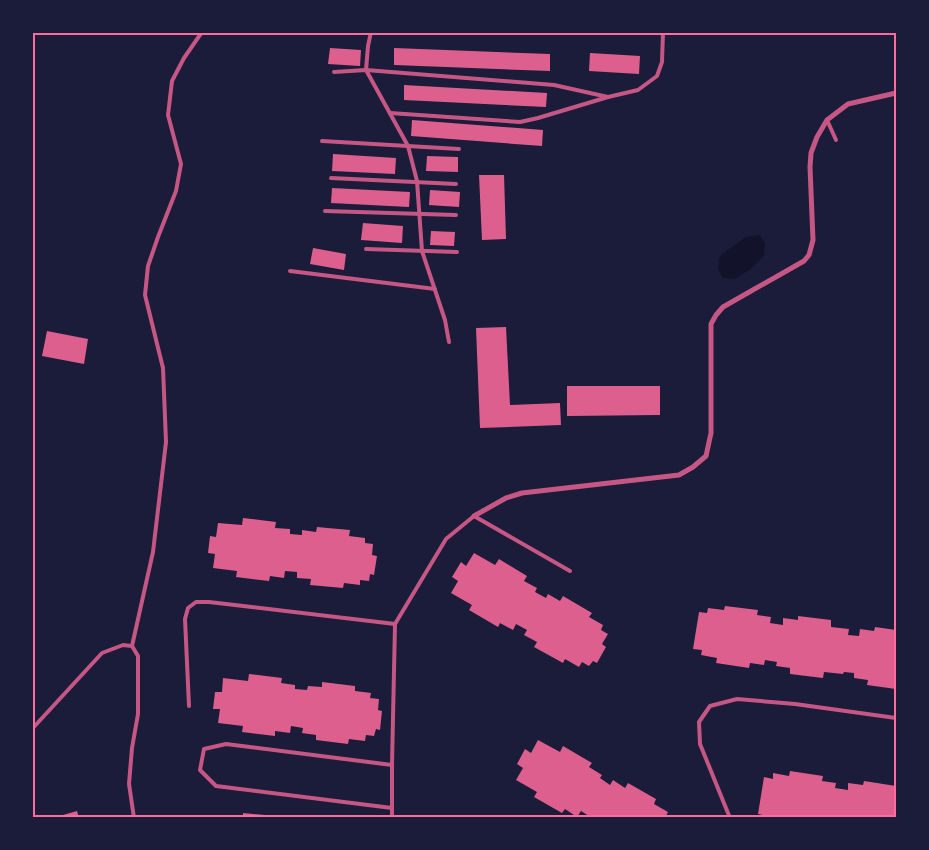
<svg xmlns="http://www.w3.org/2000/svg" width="929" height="850" font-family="'Noto Sans',sans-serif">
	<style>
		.water { fill: #12122b }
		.building { fill: #dd5f8e }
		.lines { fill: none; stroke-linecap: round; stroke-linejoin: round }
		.service { stroke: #c65784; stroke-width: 4 }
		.minor { stroke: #c65784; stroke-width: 5 }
		.neatline { fill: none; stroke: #ff6b9d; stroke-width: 2 }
	</style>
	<rect width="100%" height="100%" fill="#1b1b3a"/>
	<path class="water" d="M759,235l6,8 -1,13 -13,13 -17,10 -11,-1 -5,-9 1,-10 3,-5 24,-17z"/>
	<g class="building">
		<path d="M330,48l31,2 -1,16 -32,-2z"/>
		<path d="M394,48l156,6v17l-156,-6z"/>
		<path d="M590,53l50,3 -1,18 -50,-3z"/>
		<path d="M404,85l143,8 -1,14 -142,-7z"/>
		<path d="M412,120l131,10 -1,16 -131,-10z"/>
		<path d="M333,154l63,4 -1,16 -63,-3z"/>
		<path d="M427,156l31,1v15l-32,-1z"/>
		<path d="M479,175h25l2,64 -24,1z"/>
		<path d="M332,188l78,4 -1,15 -78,-4z"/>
		<path d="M430,190l30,2 -1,15 -30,-2z"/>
		<path d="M363,223l40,3 -1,17 -41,-3z"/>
		<path d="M431,231l24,1 -1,14 -24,-1z"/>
		<path d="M313,248l33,6 -2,16 -34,-6z"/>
		<path d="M506,327l4,78 50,-2 1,22 -81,3 -4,-100z"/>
		<path d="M47,331l41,8 -4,25 -42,-8z"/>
		<path d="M567,386h93v29l-93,1z"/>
		<path d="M243,518l33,4 -1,6 15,1v5l12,1v-5l14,2 1,-5 33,3 -1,6 16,2v5l8,1 -1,11 5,1 -3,19 -4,-1 -1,7 -9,-1v5l-16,-2 -1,5 -33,-3 1,-6 -14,-1v-6l-12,-1 -1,7 -14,-2 -1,5 -33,-4 1,-6 -24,-3 2,-14 -7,-1 2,-17 6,1 2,-14 24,2z"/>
		<path d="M474,553l21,12 4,-6 28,17 -3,5 13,7 -2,4 11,6 2,-4 12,7 3,-5 29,17 -3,4 14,8 -2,5 7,4 -6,10 4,3 -9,16 -4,-2 -4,5 -7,-4 -3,5 -14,-8 -2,4 -29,-16 3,-5 -13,-7 3,-5 -11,-6 -3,6 -13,-7 -2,4 -29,-17 3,-5 -21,-12 7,-12 -6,-4 9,-15 5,4z"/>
		<path d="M725,606l33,4 -1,5 14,2 -1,6 13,2v-7l15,2v-4l33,4v7l18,2 -1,6 11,1 1,-7 14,2 1,-4 21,3v59l-29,-4 1,-5 -14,-2v-5l-10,-1 -1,2 -19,-2 -1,6 -33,-4v-6l-14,-2 1,-4 -12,-2 -1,5 -14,-2 -1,5 -33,-5 1,-5 -16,-3 1,-5 -9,-1 6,-37 8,1 1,-5 16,2z"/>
		<path d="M249,674l33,4 -1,5 14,2v4l12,1 1,-4 14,1v-5l33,4v5l16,2 -1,5 9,1 -1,11 4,1 -2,19 -4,-1 -2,7 -8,-1 -1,6 -16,-2 -1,5 -32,-4v-5l-14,-2 1,-5 -12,-2 -1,7 -15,-2v5l-33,-4 1,-6 -25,-3 2,-14h-7l2,-17h7l1,-14 25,3z"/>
		<path d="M538,740l22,12 3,-6 29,17 -3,4 13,8 -2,3 10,7 3,-5 12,8 3,-5 28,16 -2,5 14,8 -3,6h-73l-11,-7 -4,6 -12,-8 -3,4 -28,-16 3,-5 -21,-12 7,-12 -6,-4 8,-15 6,4z"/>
		<path d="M790,771l33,5 -1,5 14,2 -1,5 13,2v-7l15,2 1,-4 32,5v32h-129v-2l-9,-2 6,-37 9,2v-6l16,3z"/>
		<path d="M77,811l2,7h-23v-1z"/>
		<path d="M243,813l33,3v2h-33z"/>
	</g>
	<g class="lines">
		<g class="service">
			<path d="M371,32l-3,14 -2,24 42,76 9,35 5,70 23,69 4,22"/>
			<path d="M334,72l32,-2 188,15 54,12"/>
			<path d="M390,113l130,9 18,-4 70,-21 30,-7 19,-14 5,-14 1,-30"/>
			<path d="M827,120l9,20"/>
			<path d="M322,141l137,8"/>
			<path d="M331,178l125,6"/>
			<path d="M325,211l131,4"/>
			<path d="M366,249l91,3"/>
			<path d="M290,271l145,18"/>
			<path d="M132,646l21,-94 13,-110 -3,-74 -18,-73 3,-29 10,-29 18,-46 5,-27 -13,-49 4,-34 12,-23 18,-26"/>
			<path d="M189,706l-4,-87 3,-11 8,-6h13l186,22 51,-85 28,-23 96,55"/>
			<path d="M32,729l70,-76 21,-8 9,1 6,10v58l-6,34 -3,36 5,34"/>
			<path d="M392,765l-166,-21 -22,5 -4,21 16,16 176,22"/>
			<path d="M392,818v-53l3,-141"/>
			<path d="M730,818l-30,-74 -1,-22 11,-16 27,-7 58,5 101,14"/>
		</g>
		<path class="minor" d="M474,516l32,-18 16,-5 157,-18 14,-8 13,-11 5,-23v-109l5,-9 7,-8 81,-46 5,-6 4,-15 -3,-73 1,-14 6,-16 10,-17 21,-16 48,-11"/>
	</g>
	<rect width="929" height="850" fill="none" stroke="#1b1b3a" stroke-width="68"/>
	<rect x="34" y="34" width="861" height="782" class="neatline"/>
</svg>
